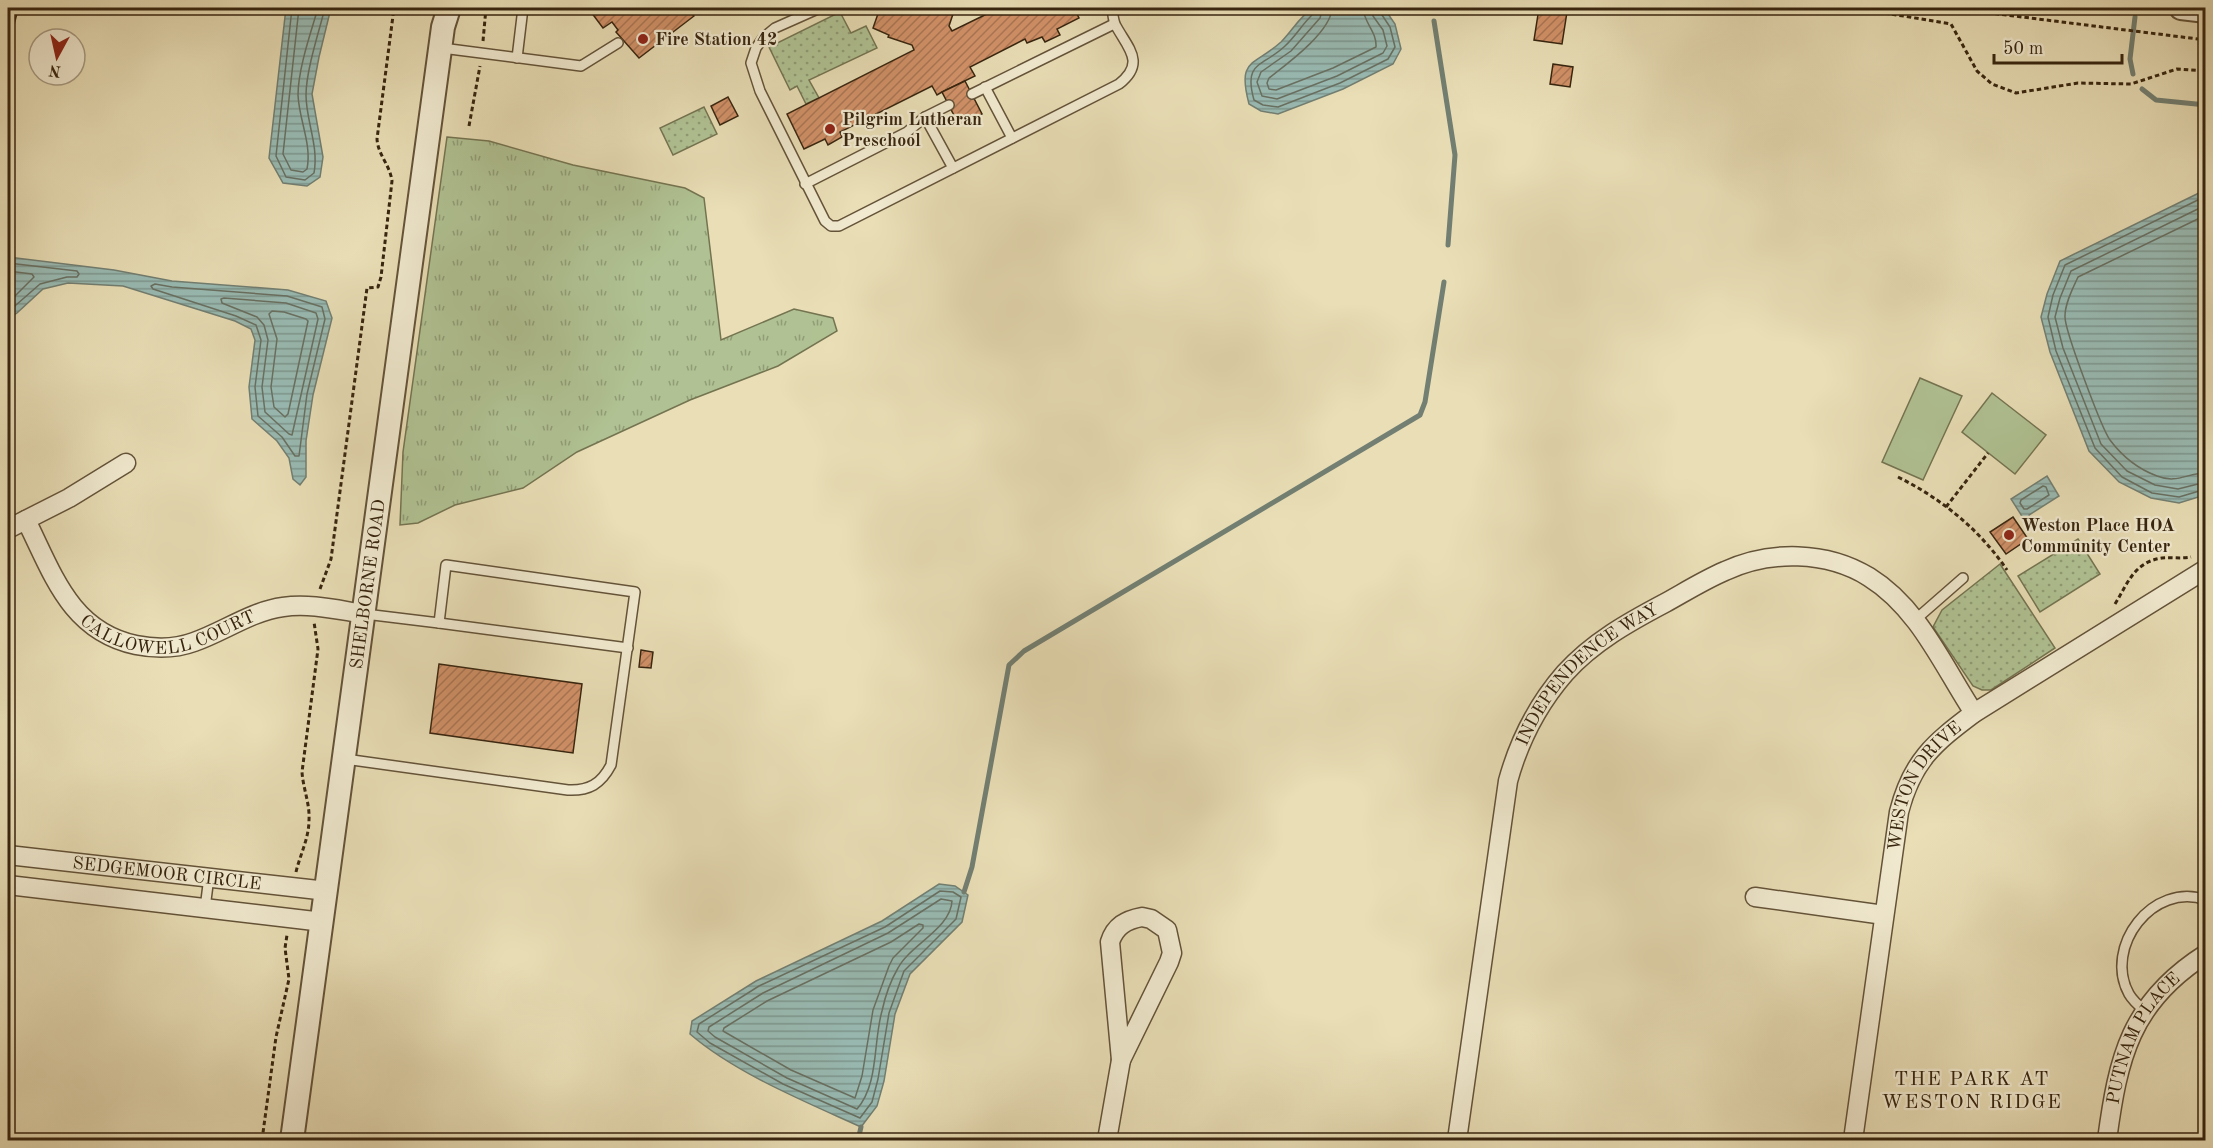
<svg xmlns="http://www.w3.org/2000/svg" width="2213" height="1148" font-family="'Old Standard TT',serif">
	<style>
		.grass { fill: url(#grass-tufts); stroke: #747451; stroke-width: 1.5 }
		.park { fill: url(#park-dots); stroke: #747451; stroke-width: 1.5 }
		.pitch { fill: #b0c293; stroke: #747451; stroke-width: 1.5 }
		.water { fill: url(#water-rules); stroke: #727f72; stroke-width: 1.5 }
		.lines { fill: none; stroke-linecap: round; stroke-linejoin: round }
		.shore { stroke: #687062; stroke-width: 1.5 }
		.stream { stroke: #727f72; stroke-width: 5 }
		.building { fill: url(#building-hatch); stroke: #37250f; stroke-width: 1.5 }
		.service-casing { stroke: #645339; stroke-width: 12 }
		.minor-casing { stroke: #645339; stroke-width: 21 }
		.tertiary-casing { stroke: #645339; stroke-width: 26 }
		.path { stroke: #37250f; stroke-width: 3; stroke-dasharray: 4.5 3; stroke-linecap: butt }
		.service { stroke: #f1ead0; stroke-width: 9 }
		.minor { stroke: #f1ead0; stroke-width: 18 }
		.tertiary { stroke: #f1ead0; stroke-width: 22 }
		.poi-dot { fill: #8f2418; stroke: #f1ead0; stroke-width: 2 }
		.labels { text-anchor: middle; stroke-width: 4.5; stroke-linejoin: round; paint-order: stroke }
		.poi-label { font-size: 18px; font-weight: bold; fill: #37250f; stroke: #f1ead0; text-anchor: start }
		.street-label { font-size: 18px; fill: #37250f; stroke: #f1ead0 }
		.neighbourhood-label { font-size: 20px; letter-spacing: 1.5px; fill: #37250f; stroke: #f1ead0 }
	</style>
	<defs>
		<pattern id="grass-tufts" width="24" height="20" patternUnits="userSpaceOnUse" patternTransform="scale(1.5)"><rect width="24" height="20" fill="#b0c293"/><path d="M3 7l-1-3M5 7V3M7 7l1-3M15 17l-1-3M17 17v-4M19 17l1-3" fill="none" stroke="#909d76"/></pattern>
		<pattern id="park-dots" width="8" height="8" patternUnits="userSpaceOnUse" patternTransform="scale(1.5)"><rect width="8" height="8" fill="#b0c293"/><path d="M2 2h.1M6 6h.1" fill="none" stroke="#909d76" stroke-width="1.8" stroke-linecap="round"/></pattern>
		<pattern id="water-rules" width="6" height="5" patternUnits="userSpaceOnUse" patternTransform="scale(1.5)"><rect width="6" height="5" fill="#99bbb4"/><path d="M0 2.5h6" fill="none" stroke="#7e9891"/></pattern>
		<pattern id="building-hatch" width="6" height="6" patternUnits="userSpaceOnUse" patternTransform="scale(1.5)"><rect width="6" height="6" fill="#d19168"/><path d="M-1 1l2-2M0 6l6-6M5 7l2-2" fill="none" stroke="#aa7654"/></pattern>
	</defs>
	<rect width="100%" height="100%" fill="#e9deb6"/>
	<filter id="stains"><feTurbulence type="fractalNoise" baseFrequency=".00333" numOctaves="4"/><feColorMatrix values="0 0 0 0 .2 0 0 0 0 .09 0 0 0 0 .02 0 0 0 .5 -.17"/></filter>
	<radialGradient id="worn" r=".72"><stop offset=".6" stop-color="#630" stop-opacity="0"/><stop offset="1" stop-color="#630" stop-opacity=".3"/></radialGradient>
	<path class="grass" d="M447,137l42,4 84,24 112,23 19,10 17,142 73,-31 39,9 4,13 -59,35 -88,34 -113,52 -54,36 -68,17 -37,18 -18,2 3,-73z"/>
	<g class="park">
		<path d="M840,12l11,21 15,-7 11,22 -68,32 10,18 -13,6 -9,-18 -7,4 -21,-43z"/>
		<path d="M704,107l13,27 -44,21 -13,-27z"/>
		<path d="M2078,539l22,35 -60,38 -22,-36z"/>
		<path d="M2000,564l55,84 -64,42h-9l-9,-4 -40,-59 9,-17z"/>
	</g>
	<g class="pitch">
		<path d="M1920,378l42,18 -39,84 -41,-18z"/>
		<path d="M1992,393l54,42 -31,39 -53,-42z"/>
	</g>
	<g class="water">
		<path d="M286,8h45l-12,49 -7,37 11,63 -3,20 -13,9 -24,-3 -14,-25z"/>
		<path d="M1313,8h71l11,16 6,25 -8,15 -50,25 -65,25 -17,-3 -12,-7c-12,-46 4,-37 32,-62 11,-11 19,-26 32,-34z"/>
		<path d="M2205,190v305l-26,8 -28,-5 -32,-16 -30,-31 -39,-99 -9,-35 6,-23 13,-33z"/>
		<path d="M8,257l106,13 58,11 116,9 38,11 6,17 -19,77 -7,46v36l-6,8 -7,-6 -4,-21 -12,-17 -25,-22 -3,-32 6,-47 -4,-11 -16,-8 -112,-35 -55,-3 -25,6 -26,24 -9,6z"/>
		<path d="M2047,476l12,20 -30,19 1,3 -5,3 -14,-22z"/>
		<path d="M939,884l16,2 13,9 -6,27 -52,52 -15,40 -11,67 -7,25 -16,21c-55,-25 -126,-54 -171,-93l2,-13 64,-40 126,-60z"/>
	</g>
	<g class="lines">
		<g class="shore">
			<path d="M292,8l-16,148 10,21 19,3 9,-7c5,-27 -8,-52 -8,-78 0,-24 13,-64 19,-87"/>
			<path d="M299,8l-16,146 8,16 12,2 4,-3c5,-25 -8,-49 -9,-74 0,-26 13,-63 20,-87"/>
			<path d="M1315,8l-1,5c-11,10 -18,23 -29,33 -22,21 -42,15 -31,54l9,5 15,2 62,-24 48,-24 7,-12 -5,-20 -10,-15v-4"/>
			<path d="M1323,8l-3,10 -29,33 -30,21 -4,10 5,14 15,3 60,-23 46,-23 4,-7 -4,-16 -10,-14 -1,-8"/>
			<path d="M1332,8c-1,24 -45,56 -63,70l-2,5 2,6 7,1 57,-22 43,-21c1,-15 -12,-24 -13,-39"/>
			<path d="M2206,196l-141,69 -12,30 -5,22 8,34 39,97 27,29 30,16 27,4 27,-8"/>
			<path d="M2206,205l-135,66 -11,27 -5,19 8,31 38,96 26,27 28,14 23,4 28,-7"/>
			<path d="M2206,215l-128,62c-5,11 -13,26 -13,39 -1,13 37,113 45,124 12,16 28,29 47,36 20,8 30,-3 49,-3"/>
			<path d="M8,263l69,8 2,3 -2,3h-10l-27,7 -32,28"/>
			<path d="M8,271l24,3 2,3 -26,26"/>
			<path d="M155,284l17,3 115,9 35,11 3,12 -18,75 -8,62h-4l-13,-19 -24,-21 -3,-29 6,-47 -5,-15 -20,-9 -83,-27 -2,-3z"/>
			<path d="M224,298l62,5 30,10 2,6 -26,116 -3,-1 -24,-22 -3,-25 6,-47 -4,-15 -7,-8 -35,-14 -1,-4z"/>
			<path d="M272,311l12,1 22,7 2,2 -20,93 -3,3 -11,-10 -3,-20 6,-48 -8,-25z"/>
			<path d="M2043,486l3,1 3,8 -22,14h-3l-4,-6 1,-3z"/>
			<path d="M940,891l13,1 8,5 -5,22 -52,52 -15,42 -11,66 -6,23 -12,16 -77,-34 -73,-41 -13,-11 2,-8 60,-38 126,-59z"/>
			<path d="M941,899l11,2c-1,27 -42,44 -54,67 -7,12 -13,29 -16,43 -9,31 -3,73 -25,98l-70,-31 -72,-41 -7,-6 1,-4 54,-34 125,-60z"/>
			<path d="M919,924l4,1v3l-30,30 -4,8 -16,44 -11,66 -7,22 -64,-28 -68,-39 1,-3 43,-27 124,-59z"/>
		</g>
		<g class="stream">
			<path d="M1434,21l21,134 -7,90"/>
			<path d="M2133,74l-3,-15 5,-42"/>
			<path d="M2142,89l14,11 50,5"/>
			<path d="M964,892l8,-25 37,-202 15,-14 396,-236 5,-13 19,-120"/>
			<path d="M858,1140l3,-13"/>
		</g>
	</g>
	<g class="building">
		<path d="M8,8h24l-11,2 -4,3 -3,12 -6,6z"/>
		<path d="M588,8h99l7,8 -55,42 -23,-26 2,-2 -6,-8 -9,6z"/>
		<path d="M880,8h75l-6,18 3,5 47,-23h75l5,10 -22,11 3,6 -15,7 -3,-5 -15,6 -2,-4 -55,28 5,9 -33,16 -5,3 -5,-9 -92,46 2,5 -14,8 -3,-6 -21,10 -17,-35 127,-64 -2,-5 -24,-8 1,-2 -16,-7z"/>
		<path d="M1539,8l28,4 -5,32 -28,-4z"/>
		<path d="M1553,64l20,3 -3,20 -20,-3z"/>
		<path d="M965,81l17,33 -23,11 -17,-33z"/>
		<path d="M728,97l10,19 -18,9 -9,-19z"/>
		<path d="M2013,517l15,22 -22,15 -16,-22z"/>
		<path d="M641,650l12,2 -2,16 -12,-1z"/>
		<path d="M439,664l143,20 -9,69 -143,-20z"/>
	</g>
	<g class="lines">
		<defs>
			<g id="service">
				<path d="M820,8l-45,20 -12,10 -7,10 -5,15 9,28 65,130 6,5h8l280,-142c27,-21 9,-36 -3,-58 -3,-5 -3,-12 -4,-18"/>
				<path d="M442,48l139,18 37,-23"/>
				<path d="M517,58l6,-50"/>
				<path d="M985,87l27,51"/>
				<path d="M972,94l142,-70"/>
				<path d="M925,117l28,51"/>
				<path d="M805,184l102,-52 18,-15 24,-12"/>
				<path d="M1915,620l48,-42"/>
				<path d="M439,623l189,25"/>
				<path d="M345,759l223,31c21,1 33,-6 43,-25l24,-173 -189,-27 -7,58 -74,-9"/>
				<path d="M205,908l4,-31"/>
				<path d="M2145,1011c-6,-5 -12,-10 -16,-17 -26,-47 24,-113 77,-94"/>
			</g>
			<g id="minor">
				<path id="s1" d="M26,520c27,54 44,111 110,125 20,4 39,4 58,-3 29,-10 58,-31 89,-35 27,-4 55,3 82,7"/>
				<path d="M8,529l61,-31 57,-35"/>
				<path id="s2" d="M8,855l319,36"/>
				<path d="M8,885l315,37"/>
				<path d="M1755,897l129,18"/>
				<path d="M1142,917l9,2 16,11 5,23 -3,9 -48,98 -11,-118c5,-16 16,-22 32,-25z"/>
				<path d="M1107,1140l14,-80"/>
				<path id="s3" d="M1457,1140l51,-359c11,-40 30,-77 57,-108 28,-31 64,-51 100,-70 20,-11 39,-23 60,-32 45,-21 102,-20 144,6 50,31 74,89 105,136"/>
				<path id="s4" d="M1853,1140l46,-328c13,-51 35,-69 75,-99l232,-144"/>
				<path id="s5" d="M2107,1140c11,-82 23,-138 99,-186"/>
			</g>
			<g id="tertiary">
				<path d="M2181,8l25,3"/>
				<path id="s6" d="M292,1140l151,-1113 6,-19"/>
			</g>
		</defs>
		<use href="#service" class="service-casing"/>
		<use href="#minor" class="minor-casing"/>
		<use href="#tertiary" class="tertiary-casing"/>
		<g class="path">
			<path d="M1855,8l96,16 26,47 15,13 24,9 62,-10 53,1 46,-15 29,2"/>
			<path d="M1950,8l256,32"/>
			<path d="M483,41l3,-33"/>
			<path d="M469,126l11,-60"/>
			<path d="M1898,477c44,22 82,53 109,93"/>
			<path d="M1946,507l42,-54"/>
			<path d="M320,589l11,-30 36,-271 11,-1 3,-10 11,-96c-2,-16 -14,-26 -15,-42l17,-131"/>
			<path d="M2115,604c13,-21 19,-42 47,-46 9,-1 19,1 29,-1"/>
			<path d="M296,872c4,-17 13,-34 13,-52 1,-16 -6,-32 -7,-48l16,-123 -4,-27"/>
			<path d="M262,1140l14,-103 13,-58 -4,-31 2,-13"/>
		</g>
		<use href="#service" class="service"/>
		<use href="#minor" class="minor"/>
		<use href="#tertiary" class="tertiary"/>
	</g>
	<g class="poi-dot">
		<circle cx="643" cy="39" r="6"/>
		<circle cx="830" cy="129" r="6"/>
		<circle cx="2009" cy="535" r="6"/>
	</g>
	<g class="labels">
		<g class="poi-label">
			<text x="655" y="45">Fire Station 42</text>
			<text x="842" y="125">Pilgrim Lutheran<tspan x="842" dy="21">Preschool</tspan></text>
			<text x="2021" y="531">Weston Place HOA<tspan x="2021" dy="21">Community Center</tspan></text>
		</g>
		<g class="street-label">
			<text dy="6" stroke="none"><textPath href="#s6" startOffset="561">SHELBORNE ROAD</textPath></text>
			<text dy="6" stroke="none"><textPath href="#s1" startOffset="206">CALLOWELL COURT</textPath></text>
			<text dy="6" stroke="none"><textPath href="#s3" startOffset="500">INDEPENDENCE WAY</textPath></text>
			<text dy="6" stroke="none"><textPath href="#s4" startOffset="366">WESTON DRIVE</textPath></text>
			<text dy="6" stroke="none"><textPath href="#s2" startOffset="160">SEDGEMOOR CIRCLE</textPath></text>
			<text dy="6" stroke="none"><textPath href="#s5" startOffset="110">PUTNAM PLACE</textPath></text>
		</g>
		<g class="neighbourhood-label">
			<text x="1972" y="1085">THE PARK AT<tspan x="1972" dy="23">WESTON RIDGE</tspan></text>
		</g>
	</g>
	<rect width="2213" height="1148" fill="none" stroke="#e9deb6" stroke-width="30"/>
	<rect x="9" y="9" width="2195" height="1130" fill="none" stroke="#37250f" stroke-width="3"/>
	<rect x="15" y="15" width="2183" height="1118" fill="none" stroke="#37250f" stroke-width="1.5"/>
	<g transform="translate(57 57) rotate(188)"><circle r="28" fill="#f1ead0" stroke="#a79b83" stroke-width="1.5"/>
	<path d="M0-4.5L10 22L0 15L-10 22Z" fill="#8f2418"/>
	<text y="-9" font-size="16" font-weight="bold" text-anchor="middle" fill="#37250f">N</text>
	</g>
	<path d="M1994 54v9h128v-9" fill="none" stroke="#37250f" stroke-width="3"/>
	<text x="2003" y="54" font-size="18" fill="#37250f" stroke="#f1ead0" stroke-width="4.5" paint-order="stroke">50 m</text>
	<rect width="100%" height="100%" filter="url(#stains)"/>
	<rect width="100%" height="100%" fill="url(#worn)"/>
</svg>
